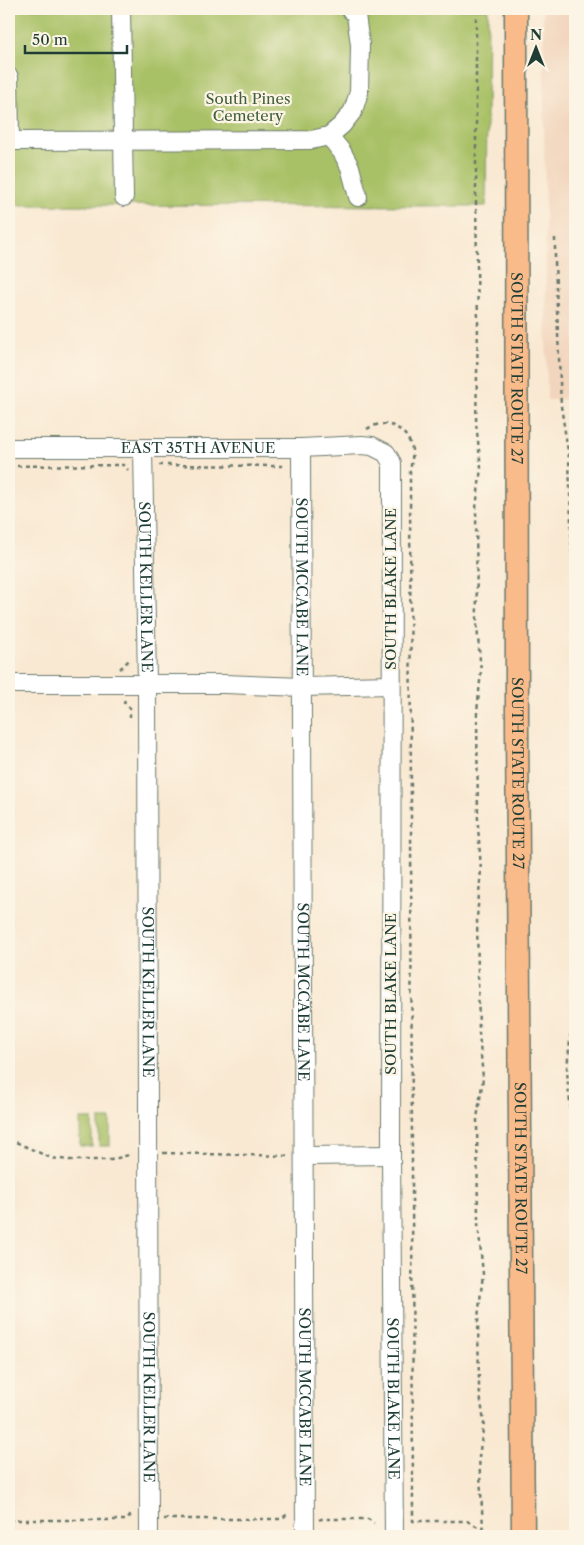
<svg xmlns="http://www.w3.org/2000/svg" width="584" height="1545" font-family="'Libre Caslon Text',serif">
	<style>
		.built { fill: #f2d5bd }
		.green { fill: #a9c166; stroke: #647f4d }
		.lines { fill: none; stroke-linecap: round; stroke-linejoin: round }
		.minor-casing { stroke: #6b796c; stroke-width: 20 }
		.major-casing { stroke: #6b796c; stroke-width: 25 }
		.path { stroke: #6b796c; stroke-width: 2.5; stroke-dasharray: 4 4; stroke-linecap: butt }
		.minor { stroke: #fff; stroke-width: 18 }
		.major { stroke: #fabb8b; stroke-width: 22 }
		.labels { text-anchor: middle; stroke-width: 4.5; stroke-linejoin: round; paint-order: stroke }
		.park-label { font-size: 15px; fill: #425e40; stroke: #fcf5e5 }
		.street-label { font-size: 15px; fill: #1f3d34; stroke: #fcf5e5 }
	</style>
	<rect width="100%" height="100%" fill="#fcf5e5"/>
	<filter id="ink" filterUnits="userSpaceOnUse"><feTurbulence type="fractalNoise" baseFrequency=".02" numOctaves="2"/><feDisplacementMap in="SourceGraphic" scale="10" xChannelSelector="R" yChannelSelector="G"/><feConvolveMatrix kernelMatrix="1 2 1 2 8 2 1 2 1" color-interpolation-filters="sRGB"/></filter>
	<filter id="wash" filterUnits="userSpaceOnUse"><feTurbulence type="fractalNoise" baseFrequency=".0096" numOctaves="4" result="noise"/><feDisplacementMap in="SourceGraphic" scale="20" xChannelSelector="R" yChannelSelector="G"/><feGaussianBlur stdDeviation="1.12" result="paint"/><feColorMatrix in="noise" values="0 0 0 0 0 0 0 0 0 0 0 0 0 0 0 0 0 1.4 0 .05"/><feComposite in="paint" operator="in"/></filter>
	<g filter="url(#wash)">
		<rect width="100%" height="100%" fill="#f9e9d3"/>
		<path class="built" d="M543,9h32v390l-28,1z"/>
		<g class="green">
			<path d="M9,9h479l-2,197 -477,-1z"/>
			<rect x="80" y="1119" width="12" height="27"/>
			<rect x="99" y="1119" width="11" height="27"/>
		</g>
	</g>
	<g filter="url(#ink)">
		<g class="lines">
			<defs>
				<g id="minor">
					<path d="M121,9l3,188"/>
					<path d="M9,77l1,64 301,-1 18,-4 13,-11 11,-14 6,-19 1,-47 -4,-30 -6,-6"/>
					<path d="M329,136l13,16 8,15 8,30"/>
					<path id="s1" d="M9,448h292l61,-3 10,1 14,7 6,10 -1,692 3,381"/>
					<path id="s2" d="M143,448l4,236 2,852"/>
					<path id="s3" d="M301,448l4,1088"/>
					<path d="M9,684h216l78,3 88,-2"/>
					<path d="M305,1156l86,-1"/>
				</g>
				<g id="major">
					<path id="s4" d="M516,9l1,718 6,809"/>
				</g>
			</defs>
			<use href="#minor" class="minor-casing"/>
			<use href="#major" class="major-casing"/>
			<g class="path">
				<path d="M476,9v194l2,122 -2,98 5,45 -5,40 1,118 4,45 -4,41 1,114 3,44 -4,48 2,115 4,45 -6,41 1,104 5,51 -5,44 1,69 5,36 -5,34 4,70 1,9"/>
				<path d="M555,238v24l6,144 8,52 4,131v80l2,12"/>
				<path d="M367,429c15,-10 36,-4 43,14 4,9 2,18 0,27l3,1051h54l11,6h5"/>
				<path d="M159,465l123,1 3,2"/>
				<path d="M9,466l115,-1 4,5"/>
				<path d="M120,669l10,-10"/>
				<path d="M125,700l-1,2 6,6v9"/>
				<path d="M575,764c-4,30 0,61 0,92 0,35 -3,71 0,107"/>
				<path d="M575,994l-8,74 1,19 5,37 -1,52 3,51"/>
				<path d="M9,1139l42,19 18,2h42l21,-6"/>
				<path d="M163,1153l127,3"/>
				<path d="M575,1289l-1,76 1,67"/>
				<path d="M164,1519h117l8,-6"/>
				<path d="M9,1520h118l6,-8"/>
				<path d="M319,1520l2,-1h47l6,4"/>
			</g>
			<use href="#minor" class="minor"/>
			<use href="#major" class="major"/>
		</g>
	</g>
	<g class="labels">
		<g class="park-label">
			<text x="248" y="104">South Pines<tspan x="248" dy="17">Cemetery</tspan></text>
		</g>
		<g class="street-label">
			<text dy="5" stroke="none"><textPath href="#s4" startOffset="359">SOUTH STATE ROUTE 27</textPath></text>
			<text dy="5" stroke="none"><textPath href="#s1" startOffset="189">EAST 35TH AVENUE</textPath></text>
			<text dy="5" stroke="none"><textPath href="#s2" startOffset="139">SOUTH KELLER LANE</textPath></text>
			<text dy="5" stroke="none"><textPath href="#s3" startOffset="139">SOUTH MCCABE LANE</textPath></text>
			<text transform="translate(391 589) rotate(-90)" y="5">SOUTH BLAKE LANE</text>
			<text dy="5" stroke="none"><textPath href="#s4" startOffset="764">SOUTH STATE ROUTE 27</textPath></text>
			<text dy="5" stroke="none"><textPath href="#s2" startOffset="544">SOUTH KELLER LANE</textPath></text>
			<text dy="5" stroke="none"><textPath href="#s3" startOffset="544">SOUTH MCCABE LANE</textPath></text>
			<text transform="translate(391 994) rotate(-90)" y="5">SOUTH BLAKE LANE</text>
			<text dy="5" stroke="none"><textPath href="#s4" startOffset="1169">SOUTH STATE ROUTE 27</textPath></text>
			<text dy="5" stroke="none"><textPath href="#s2" startOffset="949">SOUTH KELLER LANE</textPath></text>
			<text dy="5" stroke="none"><textPath href="#s3" startOffset="949">SOUTH MCCABE LANE</textPath></text>
			<text dy="5" stroke="none"><textPath href="#s1" startOffset="1326">SOUTH BLAKE LANE</textPath></text>
		</g>
	</g>
	<rect width="584" height="1545" fill="none" stroke="#fcf5e5" stroke-width="30"/>
	<g transform="translate(536 48)" stroke="#fcf5e5" stroke-width="4" paint-order="stroke">
	<path d="M0-4L9 19L0 12L-9 19Z" fill="#1f3d34"/>
	<text y="-8" font-size="14" font-weight="bold" text-anchor="middle" fill="#1f3d34">N</text>
	</g>
	<path d="M25 45v8h102v-8" fill="none" stroke="#1f3d34" stroke-width="2.5"/>
	<text x="32" y="45" font-size="15" fill="#1f3d34" stroke="#fcf5e5" stroke-width="4" paint-order="stroke">50 m</text>
</svg>
